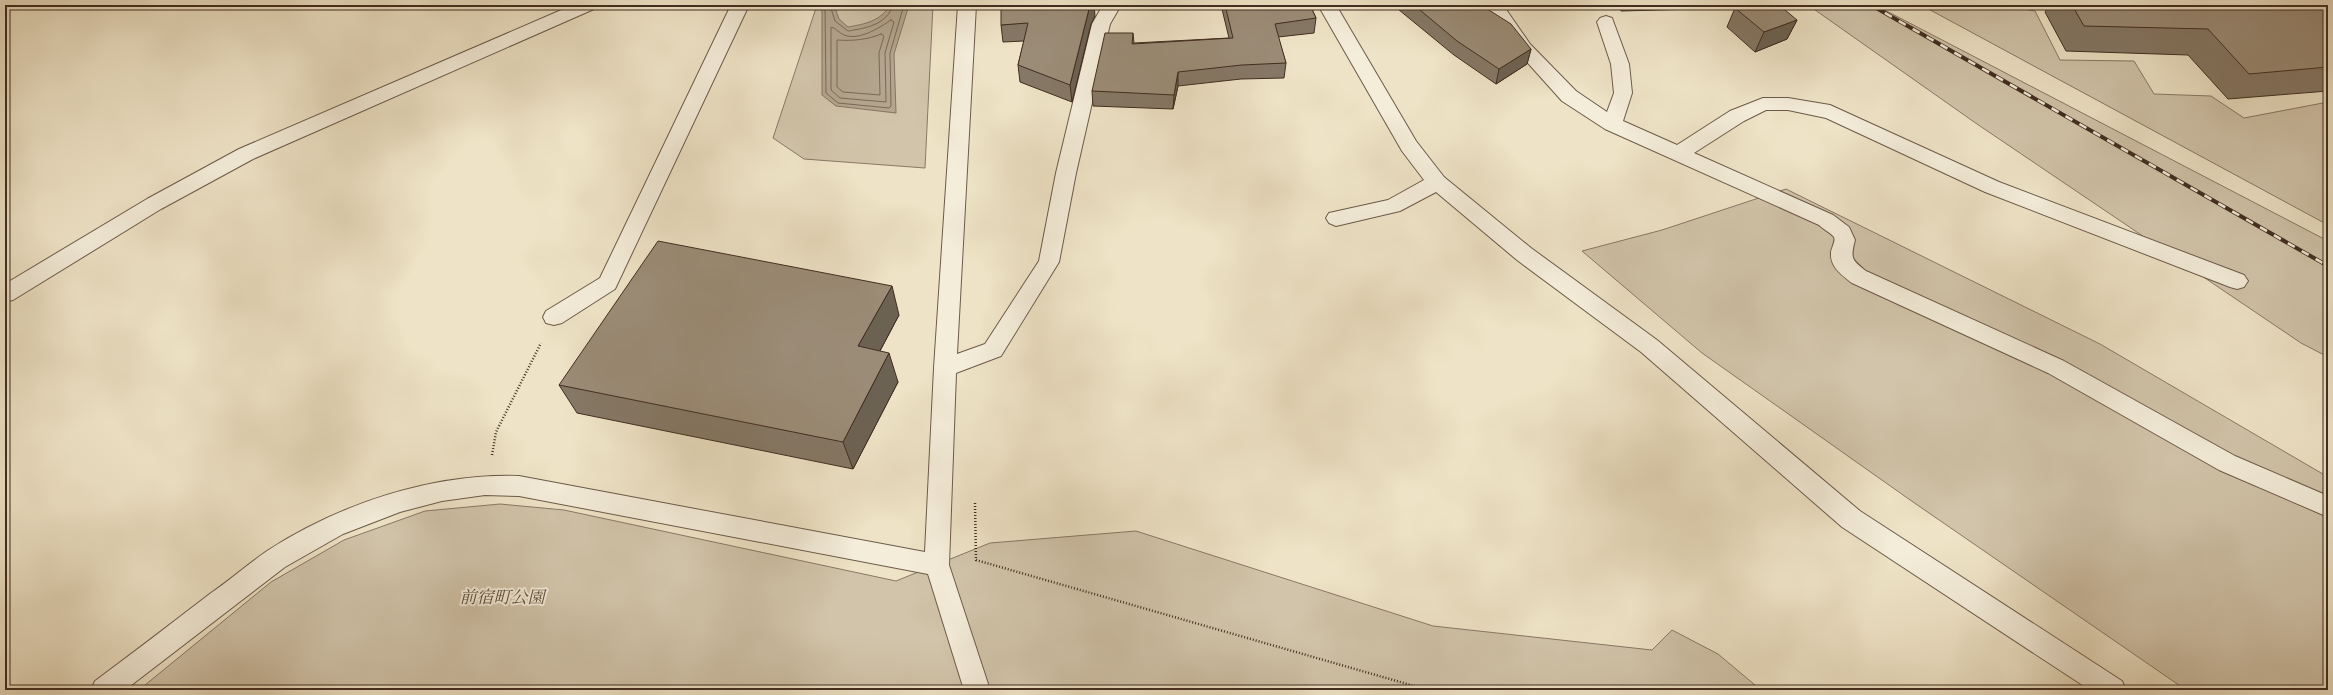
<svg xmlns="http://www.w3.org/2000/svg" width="2333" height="695" font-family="'IM FELL DW Pica','Noto Serif JP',serif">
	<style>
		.green { fill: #d1c4aa; stroke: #897866 }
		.water { fill: #b3a58e; stroke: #857562 }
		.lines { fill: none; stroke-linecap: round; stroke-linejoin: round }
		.shore { stroke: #7a6958; stroke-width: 1 }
		.minor-casing { stroke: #6c5a4a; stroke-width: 2 }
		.path { stroke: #412d21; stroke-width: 2.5; stroke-dasharray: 1 2; stroke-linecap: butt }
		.minor { fill: #f4edda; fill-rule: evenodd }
		.rail-casing { stroke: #412d21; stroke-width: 4 }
		.rail { stroke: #f4edda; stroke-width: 2.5; stroke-dasharray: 8; stroke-linecap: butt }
		.wall { fill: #857866; stroke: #412d21 }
		.shaded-wall { fill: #6c6253; stroke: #412d21 }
		.building { fill: #9b8c77; stroke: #412d21 }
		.labels { text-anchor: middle; stroke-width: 4; stroke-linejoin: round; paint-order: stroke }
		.park-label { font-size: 17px; font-style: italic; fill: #5e4b3c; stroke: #f4edda }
	</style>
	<rect width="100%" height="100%" fill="#eee3c6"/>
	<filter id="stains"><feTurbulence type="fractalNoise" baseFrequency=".005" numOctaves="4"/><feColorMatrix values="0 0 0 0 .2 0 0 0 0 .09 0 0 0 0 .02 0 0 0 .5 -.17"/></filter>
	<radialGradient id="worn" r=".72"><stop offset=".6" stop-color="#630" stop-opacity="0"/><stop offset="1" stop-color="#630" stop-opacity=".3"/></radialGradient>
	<g class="green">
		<path d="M817,5h116l-8,163 -121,-9 -31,-21z"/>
		<path d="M1808,5h67l453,236v116l-27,-14 -324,-219z"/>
		<path d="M1921,5h91l1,2 22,4 25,49 74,1 20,33 57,2 33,22 84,-16v123z"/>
		<path d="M1786,189l314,155 228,133v213h-142l-273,-188 -211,-149 -120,-102 80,-21z"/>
		<path d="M500,504l64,6 332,71 94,-38 146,-12 297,95 219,24 20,-20 46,24 43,36h-1622l132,-108 73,-42 81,-29z"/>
	</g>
	<path class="water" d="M822,5h12l5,14 9,8c17,-3 33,-6 42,-22h19l-15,49 2,59 -60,-7 -14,-11z"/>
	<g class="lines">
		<g class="shore">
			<path d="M825,5l1,88 12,10 51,5 2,-2 -1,-53 14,-48"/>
			<path d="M830,5l5,16 13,10c18,-3 39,-6 45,-26"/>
			<path d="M891,20l3,2 -9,31 1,49 -46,-4 -9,-8v-63c5,1 8,6 13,8 15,6 35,-7 47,-15z"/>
			<path d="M881,34l3,2 -5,17 1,42 -37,-3 -6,-5v-47c15,1 30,0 44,-6z"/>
		</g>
		<defs>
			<g id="minor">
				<path d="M573,5h24l-3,4 -341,150 -92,50 -148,91 -8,2v-18l142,-85 92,-50z"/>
				<path d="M731,5h18l-134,284 -53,34 -8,2 -8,-2 -3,-6 3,-6 54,-33z"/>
				<path d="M958,5h18l-19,349 28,-10 54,-83 17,-88 36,-149 11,-19h18l-11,19 -34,149 -17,89 -58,94 -45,17 -7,192 41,125h-26l-36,-116 -409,-78 -34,-1 -43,6 -42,11 -57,22 -58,33 -160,123h-34l4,-9c39,-29 77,-58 116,-88 19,-13 37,-29 56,-42 72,-47 166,-78 252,-75l406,76 9,-184z"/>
				<path d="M1318,5h18l80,136 28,36 87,71 126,92 203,171 262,170 4,9h-36l-248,-163 -201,-175 -124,-92 -81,-68 -36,19 -64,15 -7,-3 -3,-5 3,-5 59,-13 36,-20 -22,-29z"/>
				<path d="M1485,5h18l27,39 46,47 31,21 7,-19 -3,-29 -14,-42 3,-4 6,-2 6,2 17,46 3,29 -9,28 54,24 53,-34 33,-13h25l42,7 169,77 245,93 4,6 -4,6 -7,2 -7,-2 -245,-95 -159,-74 -38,-8h-22l-22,11 -50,32 139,62 16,12 6,13c-5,19 -3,20 11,31l198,90 171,95 93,40v21l-109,-47 -171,-97 -196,-90c-10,-8 -22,-16 -21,-30 0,-5 5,-11 3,-16 -3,-4 -11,-8 -15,-12l-214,-96 -43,-28 -44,-49z"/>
			</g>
		</defs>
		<use href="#minor" class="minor-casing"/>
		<g class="path">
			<path d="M492,455l4,-23 45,-89"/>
			<path d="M975,503l1,57 452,130"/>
		</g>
		<use href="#minor" class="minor"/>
		<defs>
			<path id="rail" d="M1871,5l457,261"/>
		</defs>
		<use href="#rail" class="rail-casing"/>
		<use href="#rail" class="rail"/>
	</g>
	<g class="wall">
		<path d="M1221,5h89l6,13 -2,15 -36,4 8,26 -2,15 -43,1 -63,7 -5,23 -80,-3 -1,-15 41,-58 1,10 95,-5z"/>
		<path d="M1393,5h88l50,44 -4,15 -31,20 -42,-29z"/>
		<path d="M1619,5h93l-17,4 -74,2z"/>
		<path d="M2050,5h278v86l-100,8 -40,-44 -122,-4 -21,-39z"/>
		<path d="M1735,8l62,12 -10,19 -32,13 -28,-25z"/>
		<path d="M1095,16l-4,8 -19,78 -52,-20 -2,-17 6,-24 -21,1 -2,-17z"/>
		<path d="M899,315l-19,36 18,31 -45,87 -276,-56 -18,-28z"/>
	</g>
	<g class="shaded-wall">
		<path d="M1090,5h4l1,11 -4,8 -19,78 -2,-17z"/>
		<path d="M1697,5h15l-17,4z"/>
		<path d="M1797,20l-10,19 -32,13 9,-20z"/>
		<path d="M1531,49l-4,15 -31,20 3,-15z"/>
		<path d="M1178,72v14l-5,23 1,-14z"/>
		<path d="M892,286l7,29 -32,60 -9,-29z"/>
		<path d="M889,353l9,29 -45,87 -10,-27z"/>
	</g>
	<g class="building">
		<path d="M1001,5h89l-20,80 -52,-20 10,-42 -27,2z"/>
		<path d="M1225,5h85l6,13 -41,6 11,39 -44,2 -64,7 -4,23 -82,-4 13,-58h28l-1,11 101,-6z"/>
		<path d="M1414,5h67l30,19 20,25 -32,20 -42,-28z"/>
		<path d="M1742,5h37l18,15 -33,12 -29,-24z"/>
		<path d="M2072,5h256v62l-79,7 -41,-45 -124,-3z"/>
		<path d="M658,241l234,45 -34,60 31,7 -46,89 -284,-57z"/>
	</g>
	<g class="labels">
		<g class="park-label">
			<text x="502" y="603">前宿町公園</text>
		</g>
	</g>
	<rect width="2333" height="695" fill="none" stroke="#eee3c6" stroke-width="20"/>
	<rect x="6" y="6" width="2321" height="683" fill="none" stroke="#412d21" stroke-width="2"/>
	<rect x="10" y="10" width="2313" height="675" fill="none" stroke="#412d21"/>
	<rect width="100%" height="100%" filter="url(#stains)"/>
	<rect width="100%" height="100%" fill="url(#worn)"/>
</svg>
